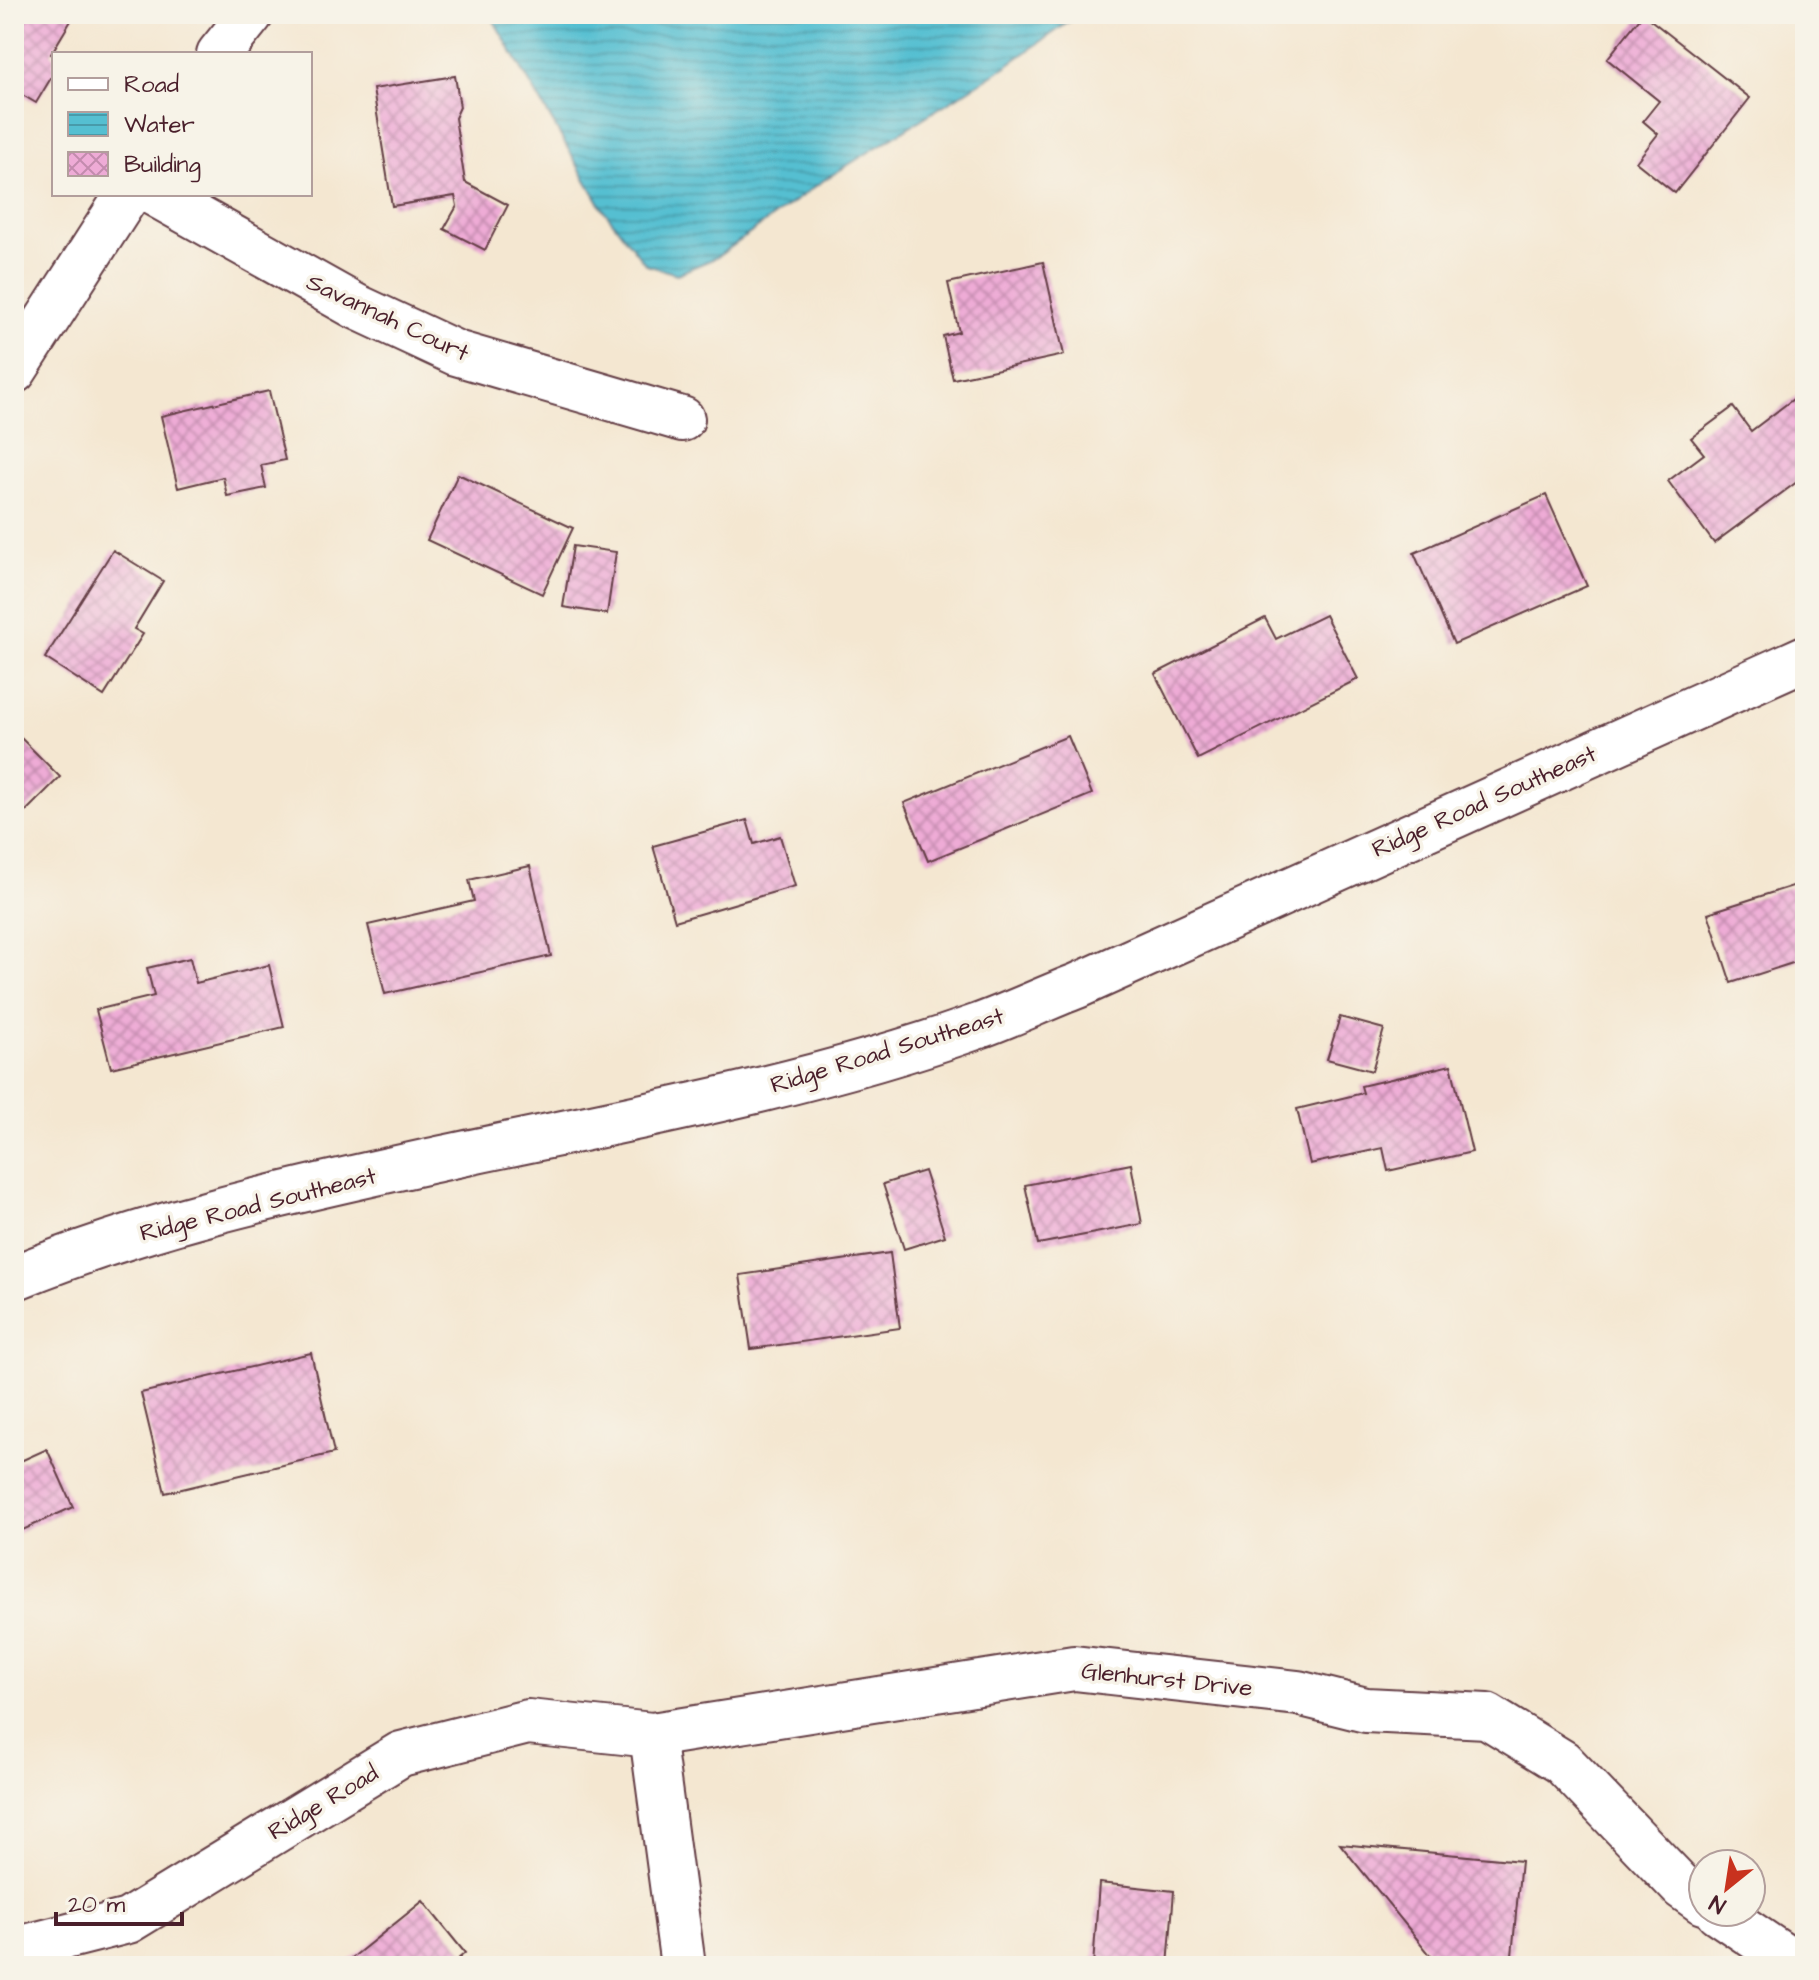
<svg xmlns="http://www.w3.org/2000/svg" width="1819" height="1980" font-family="'Architects Daughter',sans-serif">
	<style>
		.water { fill: url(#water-rules); stroke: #506f7e; stroke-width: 2 }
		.building { fill: url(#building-cross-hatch) }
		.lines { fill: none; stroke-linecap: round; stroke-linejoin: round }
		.minor-casing { stroke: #643d44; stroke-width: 48 }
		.minor { stroke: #fff; stroke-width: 44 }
		.labels { text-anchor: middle; stroke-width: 7; stroke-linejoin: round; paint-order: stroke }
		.street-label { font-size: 24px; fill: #4a1f2b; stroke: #f7f3e8 }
	</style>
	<defs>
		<pattern id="water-rules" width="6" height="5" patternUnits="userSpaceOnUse" patternTransform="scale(2)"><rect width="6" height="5" fill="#55bfd1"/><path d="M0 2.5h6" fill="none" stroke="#489baa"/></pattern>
		<pattern id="building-cross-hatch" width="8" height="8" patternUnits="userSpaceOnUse" patternTransform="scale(2)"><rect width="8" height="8" fill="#eeabd6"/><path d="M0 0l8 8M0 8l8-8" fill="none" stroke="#c38bae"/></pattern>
	</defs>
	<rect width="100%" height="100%" fill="#f7f3e8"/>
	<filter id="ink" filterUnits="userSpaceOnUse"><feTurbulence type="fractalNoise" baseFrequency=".0125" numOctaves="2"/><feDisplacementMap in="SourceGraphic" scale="16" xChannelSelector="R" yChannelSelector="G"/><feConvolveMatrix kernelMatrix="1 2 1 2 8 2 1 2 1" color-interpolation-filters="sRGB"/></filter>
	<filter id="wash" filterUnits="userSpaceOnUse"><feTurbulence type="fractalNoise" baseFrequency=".006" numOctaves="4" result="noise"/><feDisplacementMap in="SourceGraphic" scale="32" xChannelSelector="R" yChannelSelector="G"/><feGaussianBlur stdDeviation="1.8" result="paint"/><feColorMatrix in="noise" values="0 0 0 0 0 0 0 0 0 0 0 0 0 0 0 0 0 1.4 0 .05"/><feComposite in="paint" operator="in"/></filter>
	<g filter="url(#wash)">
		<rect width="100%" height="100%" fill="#f4e7d1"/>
		<path class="water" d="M490,14h590l-75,53 -181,113 -107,77 -40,17 -31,-9 -43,-56z"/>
		<g id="blocks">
			<g class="building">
				<path d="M14,14h61l-24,40 3,2v17l-18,30 -22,-13z"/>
				<path d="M1643,14l107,84 -75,95 -39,-31 22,-28 -15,-13 16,-20 -52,-42z"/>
				<path d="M455,76l5,31 -5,11 10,64 43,23 -23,45 -41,-21 13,-23 -2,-10 -63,10 -19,-117z"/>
				<path d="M1043,262l21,93 -111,24 -10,-43 16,-4 -11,-49z"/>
				<path d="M1805,390v86l-91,67 -46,-62 36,-27 -13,-16 42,-31 18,24z"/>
				<path d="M269,391l16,69 -24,5 5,23 -39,8 -4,-19 -45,11 -17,-72z"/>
				<path d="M458,474l115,54 -31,66 -115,-54z"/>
				<path d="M1546,495l41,91 -133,58 -40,-91z"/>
				<path d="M573,546l43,6 -9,62 -44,-7z"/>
				<path d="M113,550l50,31 -29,48 9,5 -39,62 -59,-38z"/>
				<path d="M1325,615l33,64 -160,80 -43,-85 110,-56 11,21z"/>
				<path d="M16,733l44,44 -46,46v-88z"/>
				<path d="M1068,736l24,58 -164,67 -24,-58z"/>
				<path d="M747,820l7,24 26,-8 15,50 -120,35 -22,-75z"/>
				<path d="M530,866l21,90 -166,38 -17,-69 106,-24 -5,-21z"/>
				<path d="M1805,882v77l-74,24 -23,-70z"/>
				<path d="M190,958l6,25 73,-18 15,62 -173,41 -15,-58 58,-14 -7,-28z"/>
				<path d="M1340,1017l44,12 -12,42 -45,-12z"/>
				<path d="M1451,1065l21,87 -84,19 -5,-23 -73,16 -13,-55 66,-16 -2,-7z"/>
				<path d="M1131,1164l11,60 -104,20 -13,-59z"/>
				<path d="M924,1171l21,65 -41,13 -21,-65z"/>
				<path d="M890,1253l10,75 -149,21 -11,-74z"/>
				<path d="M311,1353l23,100 -169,40 -24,-100z"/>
				<path d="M47,1449l26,58 -59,27v-70z"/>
				<path d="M1340,1844l181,17 -10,105h-72z"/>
				<path d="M1099,1883l75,8 -6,75h-75z"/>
				<path d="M423,1901l42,52 -15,13h-108z"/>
			</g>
		</g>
	</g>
	<g filter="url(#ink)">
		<use href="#blocks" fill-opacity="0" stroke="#643d44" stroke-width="2"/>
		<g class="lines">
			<defs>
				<g id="minor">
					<path d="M219,54l32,-40"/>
					<path d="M155,194l200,112 101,47 226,66"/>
					<path d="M14,371l114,-177"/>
					<path d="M14,1278c138,-57 284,-88 429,-120 178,-38 361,-70 533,-131 34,-12 67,-28 101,-41l728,-328"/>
					<path d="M652,1735l31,231"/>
					<path d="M1718,1912l80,54"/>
					<path d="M14,1950l114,-29 273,-167 127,-32 124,13 422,-67 224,25 68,17 121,6 75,46 120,125 21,15"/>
				</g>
			</defs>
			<use href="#minor" class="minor-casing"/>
			<use href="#minor" class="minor"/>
		</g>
	</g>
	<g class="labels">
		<g class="street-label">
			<text transform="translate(388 317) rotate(25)" y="8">Savannah Court</text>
			<text transform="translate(1484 801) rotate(-24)" y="8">Ridge Road Southeast</text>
			<text transform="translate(887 1050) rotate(-17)" y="8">Ridge Road Southeast</text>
			<text transform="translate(258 1204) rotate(-14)" y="8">Ridge Road Southeast</text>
			<text transform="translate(1167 1679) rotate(6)" y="8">Glenhurst Drive</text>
			<text transform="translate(323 1802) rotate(-31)" y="8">Ridge Road</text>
		</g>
	</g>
	<rect width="1819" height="1980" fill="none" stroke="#f7f3e8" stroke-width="48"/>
	<rect x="52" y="52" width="260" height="144" fill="#f7f3e8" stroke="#b29e9c" stroke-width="2"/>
	<rect x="68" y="78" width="40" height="12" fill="#ffffff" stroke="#b29e9c" stroke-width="2"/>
	<text x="124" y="92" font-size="24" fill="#4a1f2b">Road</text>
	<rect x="68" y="112" width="40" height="24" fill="url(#water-rules)" stroke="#b29e9c" stroke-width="2"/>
	<text x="124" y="132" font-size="24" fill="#4a1f2b">Water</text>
	<rect x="68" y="152" width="40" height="24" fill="url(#building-cross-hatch)" stroke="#b29e9c" stroke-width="2"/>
	<text x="124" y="172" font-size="24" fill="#4a1f2b">Building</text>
	<g transform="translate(1727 1888) rotate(210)"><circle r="38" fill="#f7f3e8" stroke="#b29e9c" stroke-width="2"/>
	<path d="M0-6L14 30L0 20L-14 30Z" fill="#c8321e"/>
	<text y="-12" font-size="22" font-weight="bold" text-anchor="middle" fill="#4a1f2b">N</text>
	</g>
	<path d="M56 1912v12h126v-12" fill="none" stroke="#4a1f2b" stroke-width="4"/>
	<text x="68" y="1912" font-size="24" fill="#4a1f2b" stroke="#f7f3e8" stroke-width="6" paint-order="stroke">20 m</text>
</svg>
